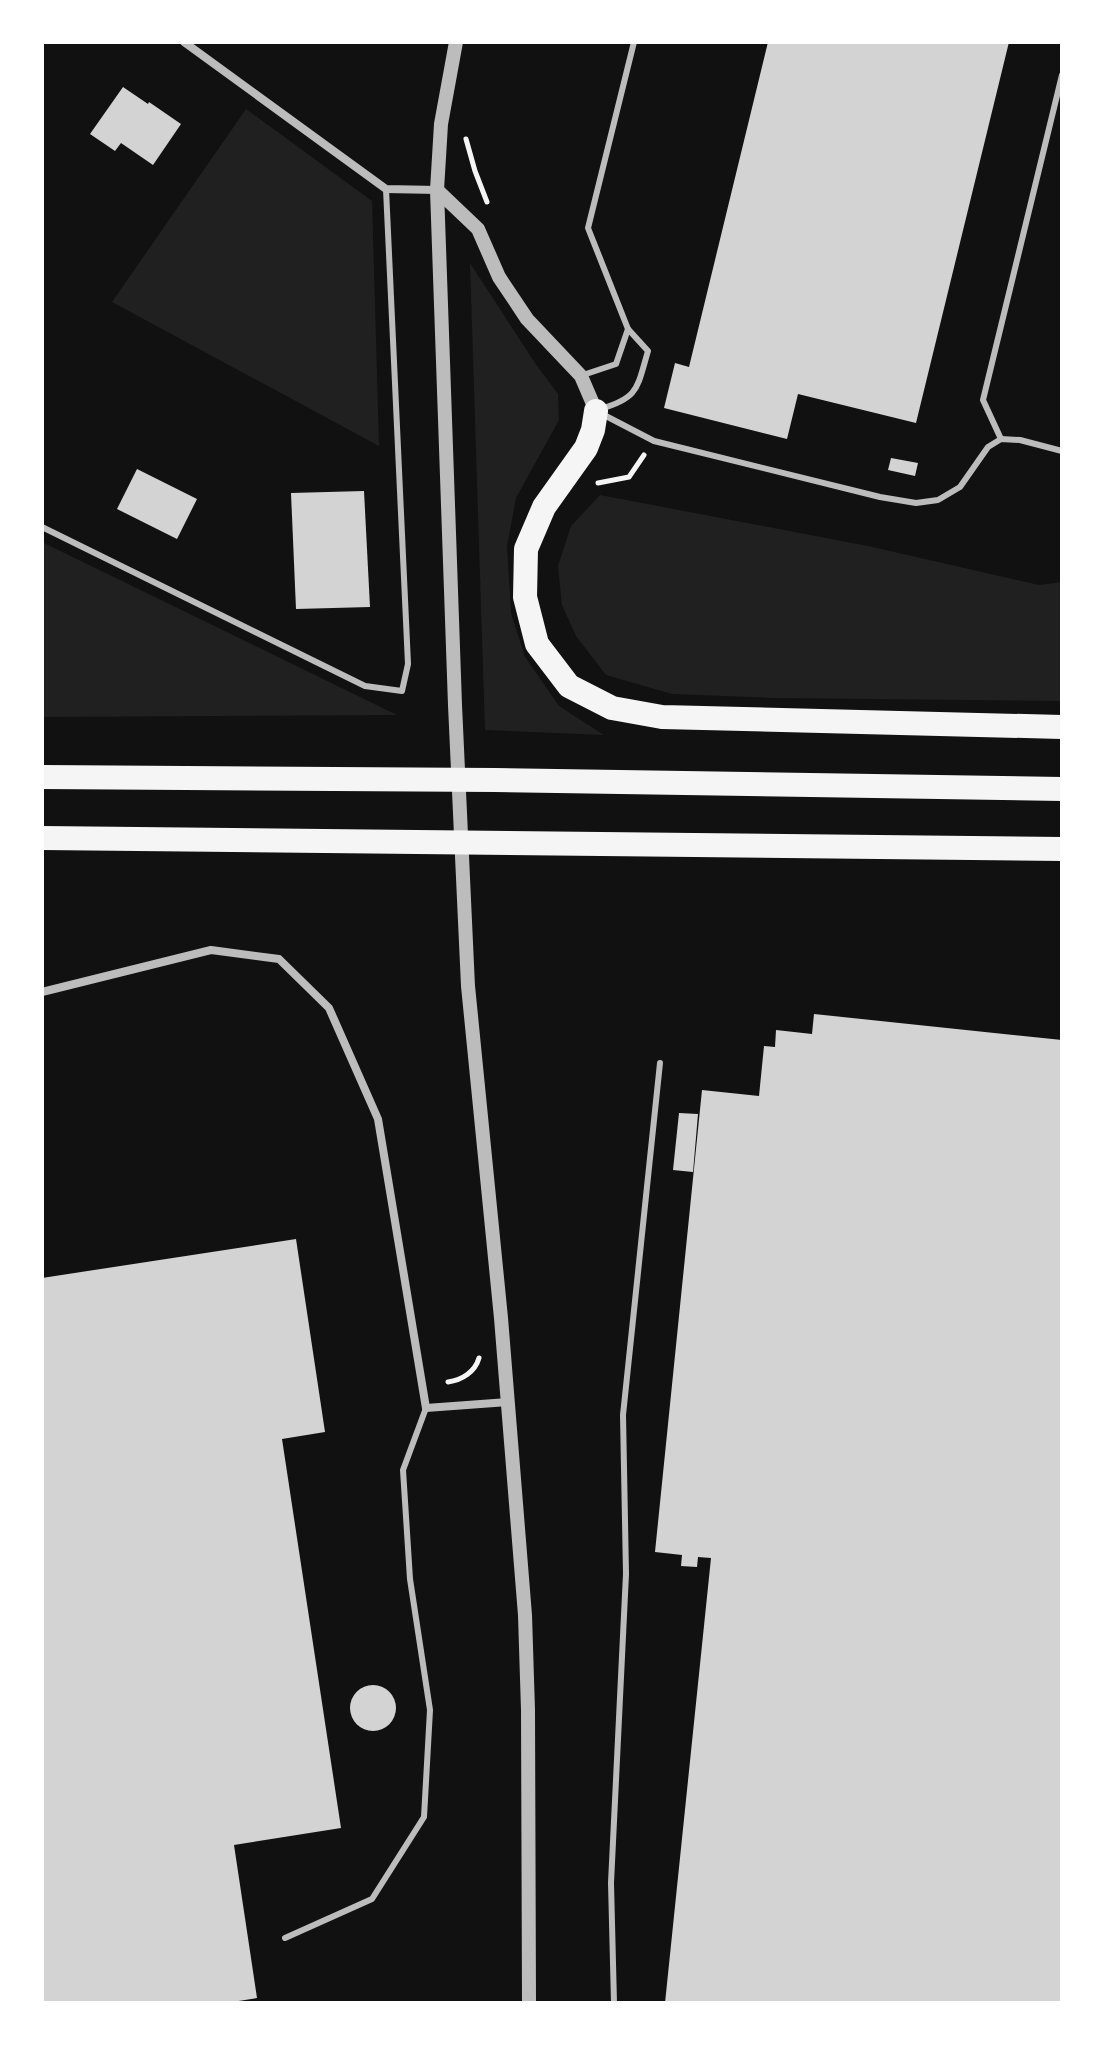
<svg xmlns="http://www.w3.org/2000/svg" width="1104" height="2045" font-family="Montserrat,sans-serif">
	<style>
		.green { fill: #202020 }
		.building { fill: #d3d3d3 }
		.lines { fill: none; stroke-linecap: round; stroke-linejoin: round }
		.path { stroke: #f5f5f5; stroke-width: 5 }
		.service { stroke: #bcbcbc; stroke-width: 6 }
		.minor { stroke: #bcbcbc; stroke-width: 8 }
		.tertiary { stroke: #bcbcbc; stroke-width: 14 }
		.motorway { stroke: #f5f5f5; stroke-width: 24 }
	</style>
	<rect width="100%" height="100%" fill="#111"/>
	<g class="green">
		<path d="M246,109l126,92 7,245 -267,-144z"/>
		<path d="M470,263l65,100 23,31 1,26 -43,78 -9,49 4,66 14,44 34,49 45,29 -119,-5z"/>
		<path d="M600,495l268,51 171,39 23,-3v119l-288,-3 -102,-4 -66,-19 -30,-39 -14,-31 -4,-39 13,-40z"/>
		<path d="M42,542l4,2 351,171 -355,2z"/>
	</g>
	<g class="building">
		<path d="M768,42h241l-93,381 -118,-29 -11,45 -123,-31 11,-45 14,4z"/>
		<path d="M123,87l25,17 1,-2 32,22 -28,41 -32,-22 -6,8 -25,-17z"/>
		<path d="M891,458l27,5 -3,13 -27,-6z"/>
		<path d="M137,469l60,30 -20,40 -60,-30z"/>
		<path d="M364,491l6,116 -74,2 -5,-116z"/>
		<path d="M814,1014l248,26v963h-397l46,-445 -13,-1 -1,10 -16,-1 1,-11 -27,-3 47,-462 57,6 5,-50 11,1 1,-17 36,4z"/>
		<path d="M679,1113l19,1 -5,58 -20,-2z"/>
		<path d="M296,1239l29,193 -43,7 59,389 -107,17 23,153 -31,5h-184v-725z"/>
		<circle cx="373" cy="1708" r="23"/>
	</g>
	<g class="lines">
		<g class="path">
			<path d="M466,139l9,32 12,31"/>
			<path d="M598,483l31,-6 15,-22"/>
			<path d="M448,1382c14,-2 27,-10 31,-24"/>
		</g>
		<g class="service">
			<path d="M583,375l33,-11 12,-35"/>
			<path d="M600,409c39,-11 37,-21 48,-58l-20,-22 -40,-101 46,-186"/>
			<path d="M602,414l52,27 226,56 36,6 22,-3 22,-13 28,-40 13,-8 19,1 42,11"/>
			<path d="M1001,439l-18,-39 79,-325"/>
			<path d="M42,527l323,159 37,5 6,-27 -22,-475"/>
			<path d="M285,1938l87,-39 52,-82 6,-107 -20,-131 -7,-109 23,-62"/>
			<path d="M614,2003l-3,-120 15,-309 -3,-159 37,-352"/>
		</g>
		<g class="minor">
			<path d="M184,42l202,147 51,1"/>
			<path d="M42,992l169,-42 68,9 50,49 49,111 48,289 82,-6"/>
		</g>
		<g class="tertiary">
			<path d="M456,42l-15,82 -4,66 18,515 13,281 33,332 24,297 3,95 1,293"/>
			<path d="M437,190l41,39 21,48 28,42 54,57 15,35"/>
		</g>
		<g class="motorway">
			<path d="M596,411l-3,19 -7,18 -42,59 -18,42 -1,48 12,47 32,42 43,22 50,9 400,10"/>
			<path d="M42,777l453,3 567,9"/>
			<path d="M42,838l1020,11"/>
		</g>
	</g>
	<rect width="1104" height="2045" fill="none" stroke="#ffffff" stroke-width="88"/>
</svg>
